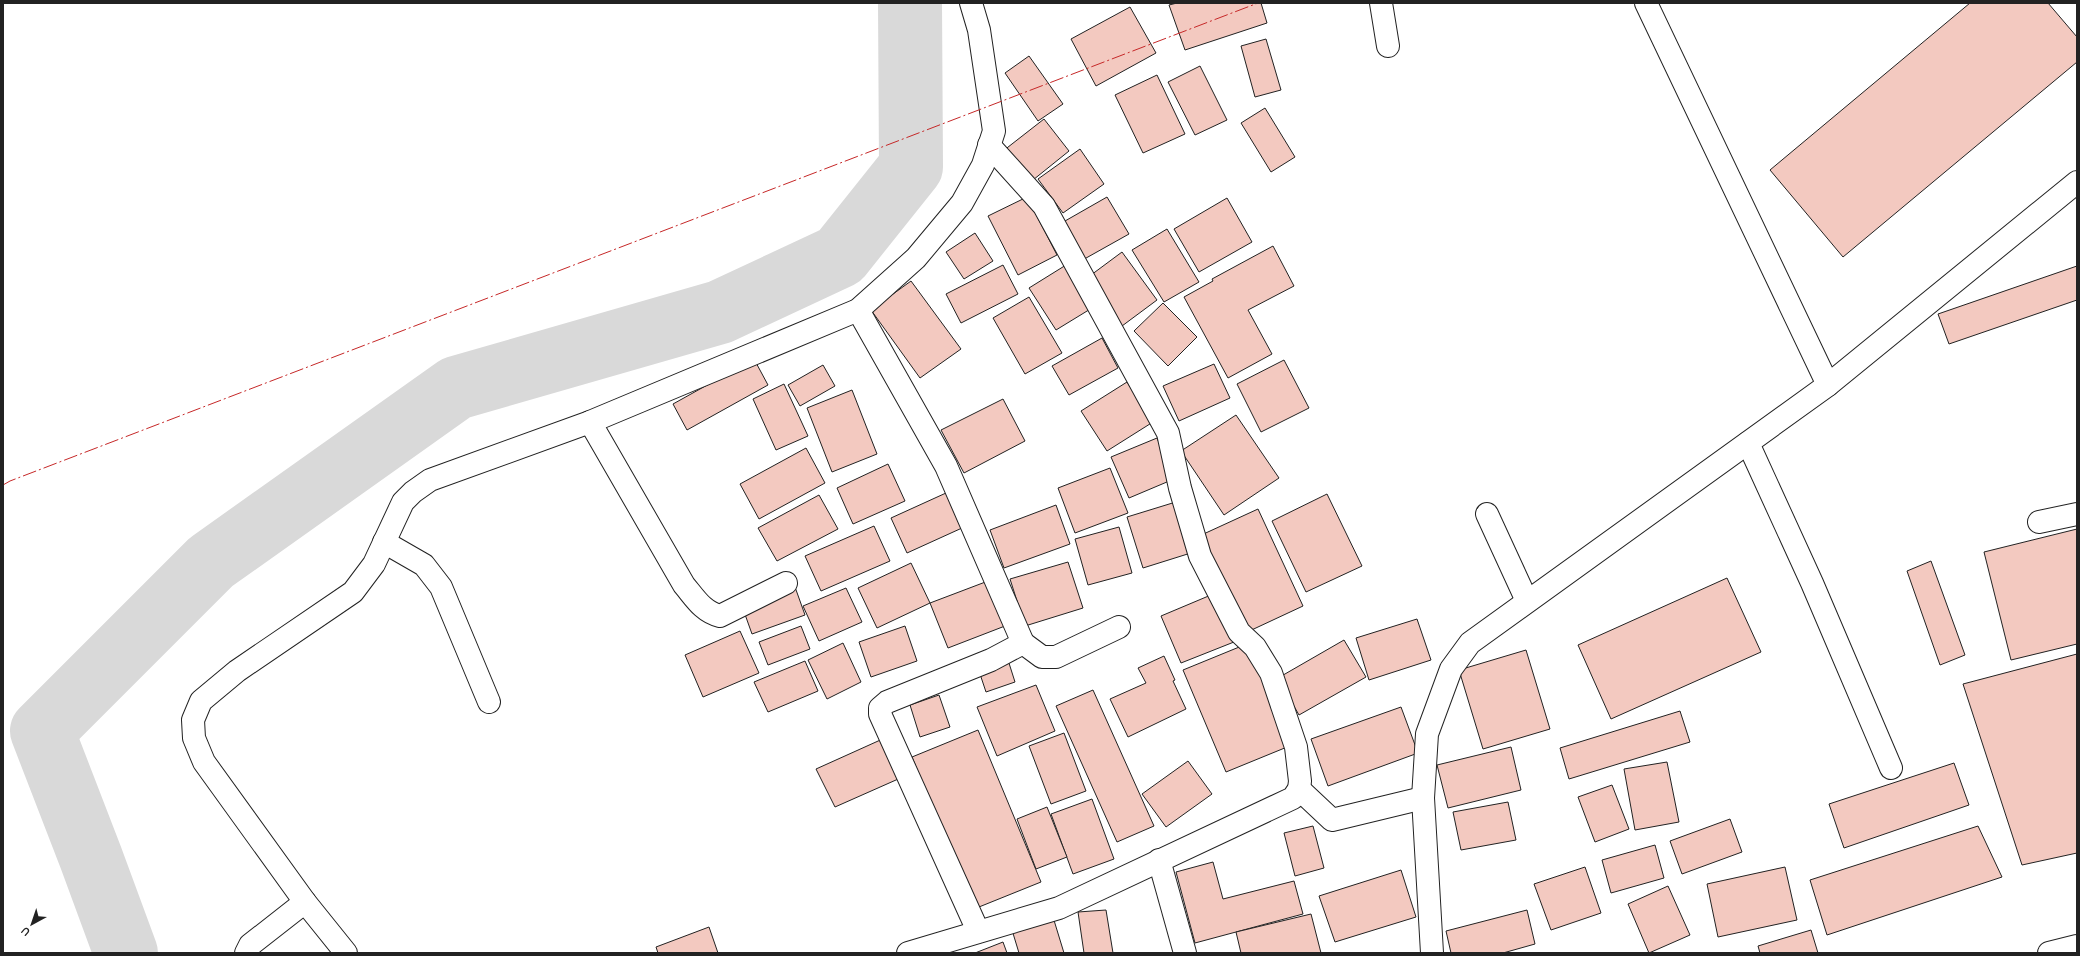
<svg xmlns="http://www.w3.org/2000/svg" width="2080" height="956" font-family="Quicksand,sans-serif">
	<style>
		.lines { fill: none; stroke-linecap: round; stroke-linejoin: round }
		.river { stroke: #d9d9d9; stroke-width: 64 }
		.building { fill: #f3c9c0; stroke: #222 }
		.minor-casing { stroke: #222; stroke-width: 24 }
		.minor { stroke: #fff; stroke-width: 22 }
		.power { stroke: #c62828; stroke-width: 1; stroke-dasharray: 14 3 2 3; stroke-linecap: butt }
	</style>
	<rect width="100%" height="100%" fill="#fff"/>
	<g class="lines">
		<path class="river" d="M126,953l-35,-95 -49,-127 169,-169 245,-174 264,-76 120,-56 71,-89 -1,-164"/>
	</g>
	<g class="building">
		<path d="M1177,3h84l6,20 -82,27 -16,-45z"/>
		<path d="M1970,3h78l29,34v25l-234,195 -73,-87z"/>
		<path d="M1130,7l26,46 -60,33 -25,-47z"/>
		<path d="M1266,39l15,51 -26,7 -14,-51z"/>
		<path d="M1029,56l34,48 -25,17 -33,-48z"/>
		<path d="M1200,66l27,54 -32,15 -27,-53z"/>
		<path d="M1157,75l28,59 -42,19 -28,-58z"/>
		<path d="M1265,108l30,49 -24,15 -30,-49z"/>
		<path d="M1044,119l25,32 -41,33 -25,-33z"/>
		<path d="M1080,149l24,35 -41,29 -25,-34z"/>
		<path d="M1027,197l30,58 -39,20 -30,-59z"/>
		<path d="M1107,197l22,37 -50,28 -21,-37z"/>
		<path d="M1227,198l25,44 -53,30 -25,-43z"/>
		<path d="M1167,229l32,53 -35,20 -32,-52z"/>
		<path d="M975,233l18,28 -29,18 -18,-27z"/>
		<path d="M1273,246l21,40 -46,24 24,44 -44,24 -44,-81 29,-16 -1,-2z"/>
		<path d="M1122,252l35,48 -35,26 -35,-48z"/>
		<path d="M1003,265l15,29 -57,29 -15,-29z"/>
		<path d="M1066,265l26,43 -36,22 -27,-42z"/>
		<path d="M2077,266v34l-128,44 -11,-30z"/>
		<path d="M911,281l50,68 -41,29 -49,-68z"/>
		<path d="M1029,297l33,56 -37,21 -32,-56z"/>
		<path d="M1163,303l34,34 -29,29 -34,-35z"/>
		<path d="M1102,338l16,30 -49,27 -17,-29z"/>
		<path d="M754,359l14,26 -81,45 -14,-26z"/>
		<path d="M1284,360l25,48 -48,24 -24,-48z"/>
		<path d="M1214,364l16,34 -51,23 -16,-35z"/>
		<path d="M823,365l12,21 -35,20 -12,-21z"/>
		<path d="M1127,382l26,40 -46,29 -26,-40z"/>
		<path d="M784,384l24,52 -32,14 -23,-51z"/>
		<path d="M852,390l25,64 -45,18 -25,-64z"/>
		<path d="M1003,399l22,42 -61,32 -23,-43z"/>
		<path d="M1236,415l43,63 -55,37 -43,-64z"/>
		<path d="M1157,438l17,41 -45,19 -18,-41z"/>
		<path d="M806,448l19,35 -66,36 -19,-35z"/>
		<path d="M888,464l17,37 -52,23 -16,-36z"/>
		<path d="M1110,468l18,45 -53,20 -17,-45z"/>
		<path d="M946,493l16,35 -55,25 -16,-35z"/>
		<path d="M1327,494l35,72 -56,26 -34,-71z"/>
		<path d="M819,495l19,34 -61,32 -19,-33z"/>
		<path d="M1179,501l15,51 -51,16 -16,-51z"/>
		<path d="M1056,505l14,39 -66,24 -14,-38z"/>
		<path d="M1258,509l45,97 -60,28 -46,-97z"/>
		<path d="M874,526l16,35 -69,30 -16,-35z"/>
		<path d="M1119,527l13,46 -44,12 -13,-46z"/>
		<path d="M2077,529v115l-66,16 -27,-108z"/>
		<path d="M1931,561l34,94 -25,10 -33,-94z"/>
		<path d="M1068,562l15,46 -58,18 -15,-47z"/>
		<path d="M911,563l19,40 -53,25 -19,-40z"/>
		<path d="M1727,578l34,74 -150,67 -33,-74z"/>
		<path d="M988,581l17,45 -57,22 -18,-45z"/>
		<path d="M795,587l10,28 -53,19 -10,-28z"/>
		<path d="M846,588l16,34 -43,19 -16,-35z"/>
		<path d="M1218,592l21,48 -58,23 -20,-47z"/>
		<path d="M1417,619l14,41 -62,20 -13,-42z"/>
		<path d="M801,626l9,23 -42,16 -9,-23z"/>
		<path d="M905,626l12,35 -46,16 -12,-35z"/>
		<path d="M740,631l19,42 -56,24 -18,-42z"/>
		<path d="M1344,640l22,37 -67,38 -21,-37z"/>
		<path d="M843,643l18,39 -34,17 -19,-39z"/>
		<path d="M1249,643l43,102 -66,27 -43,-102z"/>
		<path d="M1526,650l24,79 -67,20 -24,-79z"/>
		<path d="M2077,654v199l-55,12 -59,-181z"/>
		<path d="M1164,656l11,24 -2,1 13,28 -58,28 -18,-38 36,-16 -8,-15z"/>
		<path d="M1008,660l7,22 -29,10 -7,-21z"/>
		<path d="M805,661l13,30 -50,21 -14,-30z"/>
		<path d="M1036,685l19,46 -58,25 -20,-49z"/>
		<path d="M1093,690l61,136 -37,16 -61,-136z"/>
		<path d="M939,695l11,32 -30,10 -10,-32z"/>
		<path d="M1401,707l17,46 -90,33 -17,-47z"/>
		<path d="M1680,711l10,31 -121,37 -9,-31z"/>
		<path d="M978,730l63,152 -67,27 -62,-152z"/>
		<path d="M1064,733l22,58 -35,13 -22,-58z"/>
		<path d="M887,737l18,39 -70,31 -19,-38z"/>
		<path d="M1511,747l10,43 -73,18 -11,-43z"/>
		<path d="M1188,761l24,33 -46,33 -24,-33z"/>
		<path d="M1667,762l12,60 -44,8 -11,-61z"/>
		<path d="M1954,763l15,42 -125,43 -15,-44z"/>
		<path d="M1612,785l17,44 -34,13 -17,-45z"/>
		<path d="M1092,799l22,60 -41,15 -22,-60z"/>
		<path d="M1508,802l8,38 -55,10 -8,-38z"/>
		<path d="M1047,807l20,50 -31,12 -19,-50z"/>
		<path d="M1730,819l12,33 -60,22 -12,-33z"/>
		<path d="M1313,826l11,42 -29,8 -11,-43z"/>
		<path d="M1978,826l24,51 -175,58 -17,-55z"/>
		<path d="M1655,845l9,33 -53,15 -9,-33z"/>
		<path d="M1213,862l10,37 71,-18 9,33 -108,29 -19,-71z"/>
		<path d="M1585,867l16,46 -50,17 -17,-46z"/>
		<path d="M1785,867l12,53 -79,17 -11,-53z"/>
		<path d="M1401,870l15,47 -81,25 -16,-46z"/>
		<path d="M1668,886l22,49 -41,18 -21,-49z"/>
		<path d="M1106,910l7,43h-29l-6,-41z"/>
		<path d="M1527,910l8,34 -32,9h-52l-5,-22z"/>
		<path d="M1311,914l10,39h-80l-5,-21z"/>
		<path d="M1053,917l11,36h-45l-7,-23z"/>
		<path d="M709,927l9,26h-60l-2,-6z"/>
		<path d="M1811,930l7,23h-58l-2,-7z"/>
		<path d="M1003,942l4,11h-32z"/>
	</g>
	<g class="lines">
		<defs>
			<g id="minor">
				<path d="M1381,3l7,43"/>
				<path d="M1646,3l182,382"/>
				<path d="M858,310l88,156 77,177"/>
				<path d="M590,422l94,163c11,13 19,27 36,31l66,-33"/>
				<path d="M1748,443l64,140 79,185"/>
				<path d="M1487,514l40,87"/>
				<path d="M2039,522l38,-8"/>
				<path d="M384,542l40,23 17,22 48,115"/>
				<path d="M1299,789l33,31 91,-22"/>
				<path d="M1159,860l26,93"/>
				<path d="M978,931l-98,-217v-6l7,-6 104,-42 32,-17 19,14h14l63,-30"/>
				<path d="M246,953l4,-8 55,-43"/>
				<path d="M346,953l-41,-51 -101,-140 -10,-24 -1,-18 8,-19 36,-30 116,-79 21,-28 29,-62 10,-10 17,-12 160,-58 268,-112 58,-52 46,-55 21,-38 11,-34 -15,-101 -8,-27"/>
				<path d="M908,953l151,-45 234,-110 6,-9 1,-8 -4,-34 -25,-74 -16,-26 -16,-15 -39,-76 -20,-68 -12,-55 -124,-227 -55,-61"/>
				<path d="M1432,953l-9,-155 4,-64 24,-65 19,-26 358,-258 249,-203"/>
				<path d="M2049,953l28,-7"/>
			</g>
		</defs>
		<use href="#minor" class="minor-casing"/>
		<use href="#minor" class="minor"/>
		<path class="power" d="M3,485l7,-4 1248,-478"/>
	</g>
	<rect width="2080" height="956" fill="none" stroke="#222222" stroke-width="8"/>
	<g transform="translate(32 924) rotate(220)" stroke="#ffffff" stroke-width="3" paint-order="stroke">
	<path d="M0-3L7 15L0 10L-7 15Z" fill="#222222"/>
	<text y="-6" font-size="11" font-weight="bold" text-anchor="middle" fill="#222222">U</text>
	</g>
</svg>
